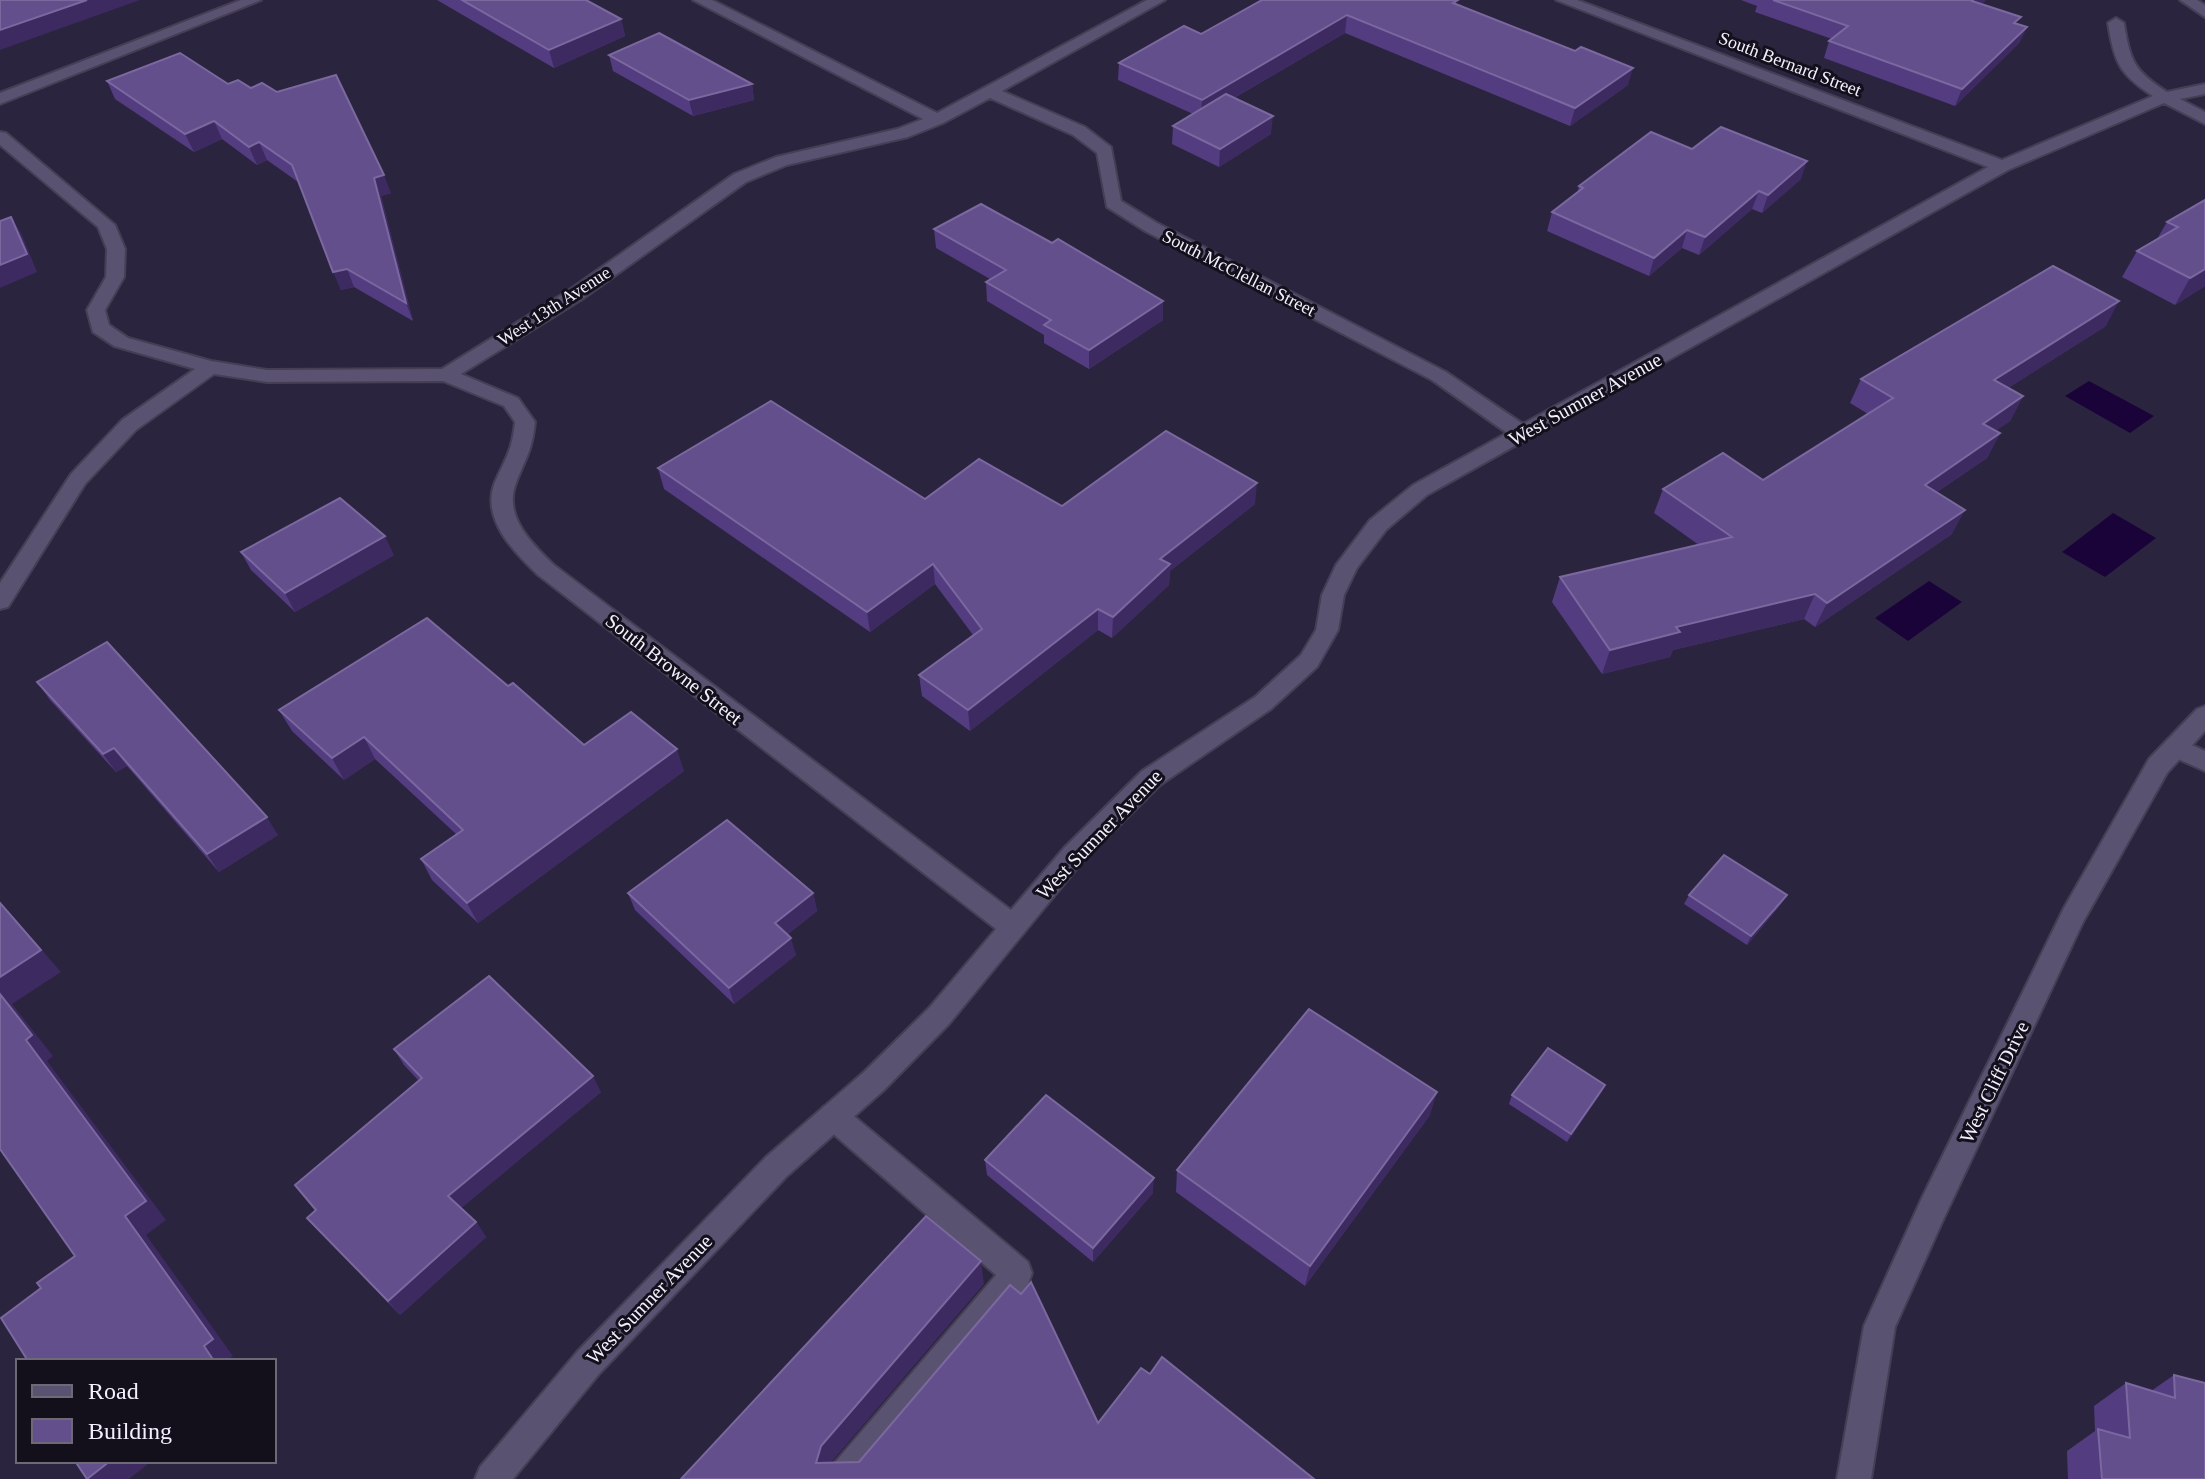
<svg xmlns="http://www.w3.org/2000/svg" width="2205" height="1479" font-family="'Times New Roman',serif">
	<style>
		.water { fill: #1a0339 }
		.lines { fill: none; stroke-linecap: round; stroke-linejoin: round }
		.lane-casing { stroke: #453e55; stroke-width: 4 }
		.street-casing { stroke: #453e55; stroke-width: 4 }
		.secondary-casing { stroke: #453e55; stroke-width: 4 }
		.lane { fill: #595270; fill-rule: evenodd }
		.street { fill: #595270; fill-rule: evenodd }
		.secondary { fill: #595270; fill-rule: evenodd }
		.wall { fill: #533c80 }
		.shaded-wall { fill: #3c2a60 }
		.building { fill: #644f8d; stroke: #7b689f; stroke-width: 2 }
		.labels { text-anchor: middle; stroke-width: 6; stroke-linejoin: round; paint-order: stroke }
		.far-street-label { font-size: 18px; fill: #f3f0fe; stroke: #130f1b }
		.street-label { font-size: 20px; fill: #f3f0fe; stroke: #130f1b }
	</style>
	<rect width="100%" height="100%" fill="#2b243f"/>
	<g class="water">
		<path d="M2089,381l65,35 -24,17 -65,-37z"/>
		<path d="M2113,513l43,25 -51,39 -43,-25z"/>
		<path d="M1929,581l33,21 -54,39 -33,-23z"/>
	</g>
	<g class="lines">
		<defs>
			<g id="lane">
				<path d="M2176,738l29,13v20l-38,-17 -3,-7 3,-7z"/>
				<path d="M833,1103l10,4 185,155 4,11 -4,11 -164,195h-38l5,-12 165,-192 -173,-150 -4,-9 4,-9z"/>
			</g>
			<g id="street">
				<path d="M693,0h19l225,113 210,-113h18l-163,91 83,36 26,20 10,54 36,22 289,149 77,52 465,-257 -432,-167h21l425,160 151,-64c-34,-22 -39,-34 -45,-73l8,-5 8,5c6,38 10,48 43,69l38,-8v10l-25,5 25,13v12l-41,-21 -156,67 -581,325 -41,35 -29,38 -13,27 -6,35 -21,37 -46,42 -111,76 -78,77 -133,162 -65,66 -98,87 -187,197 -86,105h-38l5,-12 97,-115 189,-195 98,-85 65,-64 67,-79 -458,-354c-23,-22 -58,-56 -43,-93 11,-25 17,-31 20,-60l-11,-16 -61,-25 -176,1 -53,-8 -78,56 -51,54 -77,123 -8,2v-26l71,-109 51,-54 73,-51 -81,-23 -21,-14 -6,-22 19,-33 1,-28 -9,-22 -98,-82v-13l6,1 109,92 10,24 -1,28 -19,33 4,15 19,13 83,23 56,9 175,-1 126,-78 166,-117 42,-17 121,-28 26,-10zM990,98l83,37 24,18 10,54 38,24 287,149 75,53 -94,52 -43,35 -34,45 -14,30 -6,35 -15,25 -46,42 -113,74 -78,77 -53,62 -457,-345c-22,-21 -51,-49 -38,-82 10,-26 16,-32 19,-61l-17,-24 -57,-24 121,-75 164,-117 41,-17 121,-28 35,-14z"/>
				<path d="M2205,706v25l-38,42 -84,149 -140,298 -48,107 -24,152h-34l27,-153 57,-126 143,-292 85,-149 48,-50z"/>
			</g>
			<g id="secondary">
				<path d="M241,0h20l-261,104v-11z"/>
				<path d="M2180,0h17l8,5v12z"/>
			</g>
		</defs>
		<use href="#lane" class="lane-casing"/>
		<use href="#street" class="street-casing"/>
		<use href="#secondary" class="secondary-casing"/>
		<use href="#lane" class="lane"/>
		<use href="#street" class="street"/>
		<use href="#secondary" class="secondary"/>
	</g>
	<g class="wall">
		<path d="M437,0h149l35,19 4,17 -71,32z"/>
		<path d="M1262,0l196,4 170,81 -58,41 -225,-93 -111,65 37,36 -52,33 -47,-23 1,-18 20,-12 -75,-34 1,-17 82,-29z"/>
		<path d="M1741,0h245l-5,4 37,20 9,3 -8,16 -64,63 -131,-48 5,-17 3,-2 -77,-27 2,-6z"/>
		<path d="M180,53l211,140 -10,3 32,125 -59,-34 -13,3 -43,-108 -31,-22 -10,5 -35,-26 -28,13 -79,-53 -8,-18z"/>
		<path d="M609,55l143,29 2,16 -61,16 -80,-45z"/>
		<path d="M1692,149l109,30 -39,34 -10,-4 -53,46 -17,-7 -33,28 -102,-45 5,-19 25,-19 2,-7z"/>
		<path d="M2205,200v86l-30,19 -53,-28 15,-26 20,-12 10,-17z"/>
		<path d="M934,229l118,14 111,58v19l-74,49 -45,-26v-8l-57,-34 -1,-19 4,-3 -54,-31z"/>
		<path d="M2106,326l-98,62 15,8 -13,25 -15,10 5,2 -13,25 -50,34 15,42 -137,93 -11,-8 -131,31 -3,7 -68,17 -50,-72 8,-25 139,-32 -45,-32 9,-24 100,-9 105,-66 -18,-11 11,-24z"/>
		<path d="M658,468l267,31 137,7 193,-2 -85,67 -1,14 -57,53 -14,-8 -128,101 -48,-35 -3,-21 54,-40 -38,-51 -65,48 -206,-143z"/>
		<path d="M241,552l153,3 -99,57 -44,-42z"/>
		<path d="M37,682l241,153 -59,37 -92,-106 -11,6 -66,-72z"/>
		<path d="M508,686l76,59 100,26 -206,152 -46,-43 -11,-21 35,-25 -81,-75 -31,21 -52,-49 -13,-21z"/>
		<path d="M628,893h185l4,18 -29,23 8,21 -62,49 -99,-94z"/>
		<path d="M1689,895l93,8 -35,42 -63,-41z"/>
		<path d="M394,1049l207,43 -140,116 15,14 10,15 -86,78 -93,-97 9,-8 103,-129 -15,-16z"/>
		<path d="M1601,1093l-34,49 -58,-38 3,-9z"/>
		<path d="M1430,1115l-125,171 -129,-94 1,-22z"/>
		<path d="M985,1160l168,33 -60,69 -106,-87z"/>
		<path d="M2174,1375l31,104h-137l-1,-28 28,-20 -1,-25 32,-23 25,8z"/>
	</g>
	<g class="shaded-wall">
		<path d="M87,0h53l-140,50v-20z"/>
		<path d="M1973,0h13l-21,17z"/>
		<path d="M1347,15l-2,18 -144,84 1,-17z"/>
		<path d="M621,19l4,17 -71,32 -5,-18z"/>
		<path d="M2027,27l-8,16 -64,63 7,-17z"/>
		<path d="M1633,68l-5,17 -58,41 5,-18z"/>
		<path d="M752,84l2,16 -61,16 -4,-16z"/>
		<path d="M1273,116l-2,18 -52,33 1,-18z"/>
		<path d="M214,121l8,18 -28,13 -9,-18z"/>
		<path d="M259,142l8,18 -10,5 -8,-18z"/>
		<path d="M1807,161l-6,18 -39,34 6,-18z"/>
		<path d="M384,175l7,18 -10,3 32,125 -7,-18 -32,-125z"/>
		<path d="M1759,191l-7,18 -53,46 6,-18z"/>
		<path d="M11,217l11,18 15,37 -37,16v-23z"/>
		<path d="M1687,230l-5,18 -33,28 5,-18z"/>
		<path d="M347,269l7,18 -13,3 -8,-18z"/>
		<path d="M2205,269v17l-30,19 15,-27z"/>
		<path d="M1163,301v19l-74,49v-19z"/>
		<path d="M2119,301l-13,25 -125,79 13,-25z"/>
		<path d="M2023,396l-13,25 -40,27 13,-24z"/>
		<path d="M2000,433l-13,25 -75,51 13,-24z"/>
		<path d="M1257,483l-2,21 -85,67 -1,14 -57,53 1,-21 47,-58z"/>
		<path d="M1965,510l-13,24 -137,93 12,-24z"/>
		<path d="M385,536l9,19 -99,57 -10,-19z"/>
		<path d="M933,564l2,20 -65,48 -3,-20z"/>
		<path d="M1815,594l-11,25 -131,31 -3,7 -68,17 8,-24 66,-23z"/>
		<path d="M1098,609v21l-128,101 -2,-21z"/>
		<path d="M364,737l11,22 -31,21 -12,-22z"/>
		<path d="M114,748l13,18 -11,6 -13,-18z"/>
		<path d="M677,749l7,22 -206,152 -11,-20z"/>
		<path d="M267,817l11,18 -59,37 -12,-18z"/>
		<path d="M813,893l4,18 -37,29 -5,-17z"/>
		<path d="M1787,895l-5,8 -35,42 4,-9z"/>
		<path d="M0,902l61,70 -49,32 41,52 -6,5 119,159 -20,15 87,121 -7,5h-12l-10,-15 -79,-130 -125,-222z"/>
		<path d="M791,938l5,17 -62,49 -5,-16z"/>
		<path d="M593,1076l8,16 -142,118 -11,-14z"/>
		<path d="M1605,1085l-4,8 -34,49 4,-8z"/>
		<path d="M1437,1092l-7,23 -125,171 5,-20z"/>
		<path d="M1154,1178l-1,15 -60,69v-14z"/>
		<path d="M476,1222l10,15 -86,78 -12,-14z"/>
		<path d="M981,1261l3,23 -155,181 -13,-2 5,-17z"/>
		<path d="M110,1461h42l-23,18h-42z"/>
	</g>
	<g class="building">
		<path d="M0,0h87l-87,30z"/>
		<path d="M462,0h124l35,19 -72,31z"/>
		<path d="M1262,0h196l-5,3 122,48 6,-4 52,21 -58,40 -228,-93 -145,85 -83,-37 65,-37 17,8z"/>
		<path d="M1773,0h200l-1,1 49,16 -7,6 13,4 -65,62 -133,-48 19,-15z"/>
		<path d="M659,33l93,51 -63,16 -80,-45z"/>
		<path d="M180,53l48,31 10,-4 13,8 11,-5 15,9 59,-17 48,100 -10,3 32,125 -59,-34 -14,3 -41,-107 -33,-23 -10,5 -35,-26 -29,13 -78,-53z"/>
		<path d="M1226,94l47,22 -53,33 -47,-23z"/>
		<path d="M1721,127l86,34 -39,34 -9,-4 -54,46 -18,-7 -33,28 -102,-46 31,-24 -4,-2 72,-54 41,17z"/>
		<path d="M2205,200v69l-15,9 -53,-27 41,-24 -11,-5z"/>
		<path d="M981,204l71,39 6,-4 105,62 -74,49 -45,-25 7,-5 -65,-38 20,-12 -72,-41z"/>
		<path d="M11,217l16,37 -27,11v-44z"/>
		<path d="M2053,266l66,35 -125,79 29,16 -40,28 17,9 -75,52 40,25 -138,93 -12,-9 -139,33 4,5 -70,18 -50,-73 172,-40 -69,-48 60,-36 40,27 130,-82 -32,-19z"/>
		<path d="M771,401l154,98 54,-40 83,47 104,-75 91,52 -97,76 10,5 -57,53 -15,-8 -130,101 -49,-35 63,-46 -49,-65 -66,48 -209,-144z"/>
		<path d="M340,498l45,38 -100,57 -44,-41z"/>
		<path d="M427,618l81,68 5,-3 71,62 47,-33 46,37 -210,154 -46,-44 42,-29 -99,-93 -32,21 -53,-48z"/>
		<path d="M107,642l160,175 -60,37 -93,-106 -11,6 -66,-72z"/>
		<path d="M727,820l86,73 -38,30 16,15 -62,50 -101,-95z"/>
		<path d="M1724,855l63,40 -36,41 -62,-41z"/>
		<path d="M0,903l41,47 -41,27z"/>
		<path d="M489,976l104,100 -145,120 28,26 -88,79 -81,-83 9,-8 -21,-25 127,-107 -28,-29z"/>
		<path d="M0,994l32,41 -6,5 120,161 -21,15 88,123 -9,7 10,15h-186l-27,-43 40,-30 -4,-5 38,-27 -75,-107z"/>
		<path d="M1309,1009l128,83 -127,174 -133,-96z"/>
		<path d="M1548,1048l57,37 -34,49 -59,-39z"/>
		<path d="M1046,1095l108,83 -61,70 -108,-88z"/>
		<path d="M926,1216l55,45 -160,185 -5,17 43,-1 151,-177 11,9 10,-12 67,141 43,-55 9,6 12,-17 152,122h-633z"/>
		<path d="M2174,1375l31,8v96h-103l-4,-50 32,9 -4,-55 49,15z"/>
		<path d="M75,1461h35l-23,18z"/>
	</g>
	<g class="labels">
		<g class="far-street-label">
			<text transform="translate(1790 64) rotate(21)" y="6">South Bernard Street</text>
			<text transform="translate(1239 273) rotate(27)" y="6">South McClellan Street</text>
			<text transform="translate(554 306) rotate(-33)" y="6">West 13th Avenue</text>
		</g>
		<g class="street-label">
			<text transform="translate(1585 399) rotate(-29)" y="7">West Sumner Avenue</text>
			<text transform="translate(674 669) rotate(38)" y="7">South Browne Street</text>
			<text transform="translate(1099 834) rotate(-46)" y="7">West Sumner Avenue</text>
			<text transform="translate(1994 1082) rotate(-64)" y="7">West Cliff Drive</text>
			<text transform="translate(649 1299) rotate(-46)" y="7">West Sumner Avenue</text>
		</g>
	</g>
	<rect x="16" y="1359" width="260" height="104" fill="#130f1b" stroke="#6d6976" stroke-width="2"/>
	<rect x="32" y="1385" width="40" height="12" fill="#595270" stroke="#6d6976" stroke-width="2"/>
	<text x="88" y="1399" font-size="24" fill="#f3f0fe">Road</text>
	<rect x="32" y="1419" width="40" height="24" fill="#644f8d" stroke="#6d6976" stroke-width="2"/>
	<text x="88" y="1439" font-size="24" fill="#f3f0fe">Building</text>
</svg>
